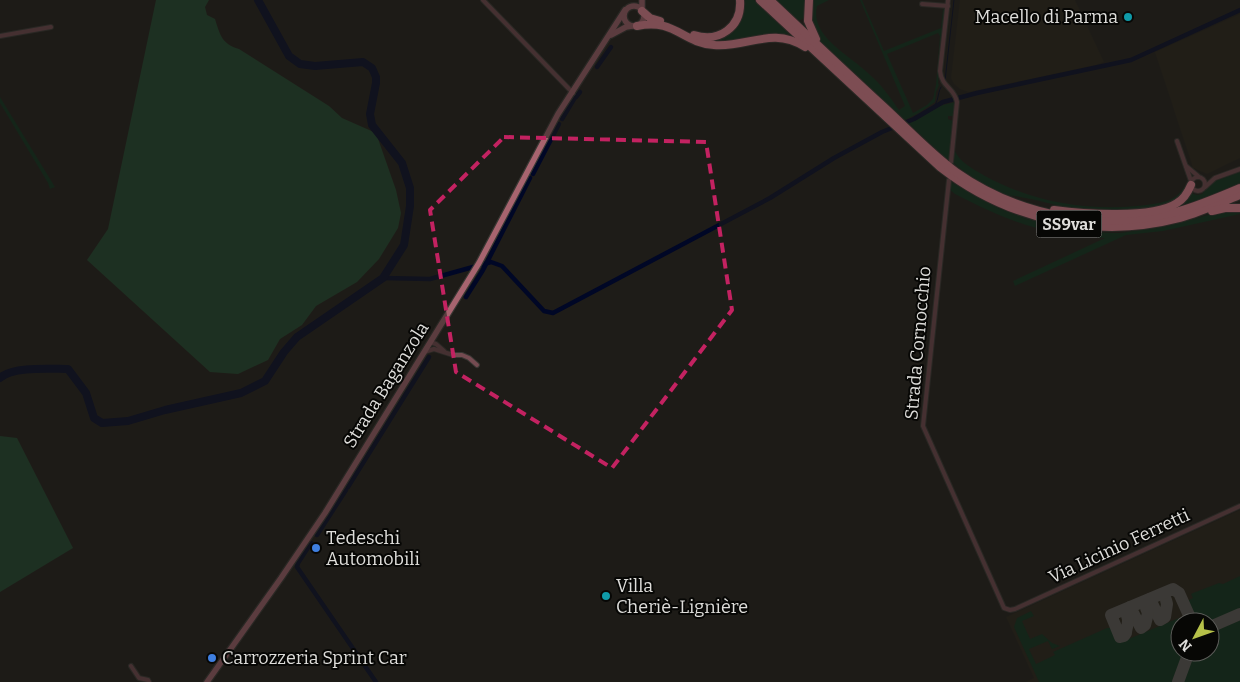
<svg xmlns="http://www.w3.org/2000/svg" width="1240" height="682" font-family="Bitter,serif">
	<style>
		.built { fill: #262218; fill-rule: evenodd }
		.green { fill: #0b311b; fill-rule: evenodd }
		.forest { fill: #1e4a2f }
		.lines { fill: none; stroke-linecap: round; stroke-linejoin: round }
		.stream { stroke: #000726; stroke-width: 1 }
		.canal { stroke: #000726; stroke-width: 4.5 }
		.river { stroke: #000726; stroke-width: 8 }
		.taxiway { stroke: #605e5b; stroke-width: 12 }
		.street-casing { stroke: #393733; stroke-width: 6 }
		.secondary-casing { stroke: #393733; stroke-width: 8 }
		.highway-casing { stroke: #393733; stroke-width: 10 }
		.street { stroke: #754b51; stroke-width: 4 }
		.secondary { stroke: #a7646f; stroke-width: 5.5 }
		.highway { stroke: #f2899b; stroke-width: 8 }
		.marked { fill: none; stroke: #c32261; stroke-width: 4; stroke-dasharray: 10 6; stroke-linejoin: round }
		.culture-dot { fill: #0f9aa8; stroke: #070705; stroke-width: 2 }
		.shop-dot { fill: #3f7fe0; stroke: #070705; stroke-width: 2 }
		.labels { text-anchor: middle; stroke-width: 4; stroke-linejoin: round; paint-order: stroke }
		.shield { fill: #070705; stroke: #9e9d9a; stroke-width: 1 }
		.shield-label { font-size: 16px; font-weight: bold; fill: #deddda }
		.poi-label { font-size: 18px; fill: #deddda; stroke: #070705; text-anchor: start }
		.street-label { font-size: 18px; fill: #deddda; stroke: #070705 }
	</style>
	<rect width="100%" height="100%" fill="#1e1c18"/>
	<g class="built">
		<path d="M960,0h115l29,62 -8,3 -127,27 -9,-3 -6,-5 -3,-6z"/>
		<path d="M1240,14v144l-33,16 -14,-6 -38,-116z"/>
		<path d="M1240,510v172h-214l8,-4 -28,-61zM1180,622h30v30h-30z"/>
	</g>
	<g class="green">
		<path d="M743,0h11l35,34 -68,9 -11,-2c21,-4 34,-19 33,-41z"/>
		<path d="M776,0h31l-3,17 -3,3h-3z"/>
		<path d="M811,0h18l-12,6c-8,30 34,50 52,68 12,10 21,23 30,36l6,-4 -45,-106h2l22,51 57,-23 2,-19 2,1 -7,73 1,2 -3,7 -1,10 -16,11 -14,7 -88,-82 -6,-11zM938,33l2,3 -4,49 -3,14 -6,6 -14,8 -26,-59z"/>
		<path d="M0,97l55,90 -5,2 -2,-6 -48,-80z"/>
		<path d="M955,102l-1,14h-6v3l5,2 -4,40 -41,-38 31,-17z"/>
		<path d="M954,149c5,13 19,20 31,27 46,25 100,35 152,30 9,-1 20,-2 30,-5 8,-3 15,-9 19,-17 0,29 -75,28 -95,27 -25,-2 -47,-10 -71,-14 -4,-1 -8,-1 -12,-2 -18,-4 -41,-21 -56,-33z"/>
		<path d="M1240,172v11l-41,17 -25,7 17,-14 6,2 5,-1 10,-12z"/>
		<path d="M951,182l47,26 29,11 53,13 40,1 48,-7 47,-13 25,-3v4l-77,17 -37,4 -111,51 -2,-5 92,-43c-59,-2 -98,-17 -150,-44l-5,-4z"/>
		<path d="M1240,576v32c-11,5 -31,18 -43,12l-8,-18v-2l4,-2 -2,-4 2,-1 26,-10 4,1z"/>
		<path d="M1031,611l3,5 -12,5 8,18 12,-5 10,9 8,3 -8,3 -4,-8 -19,8 7,15 19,-9 -2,-3 54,-24h6l6,15 60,-25 8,4h-7v30h4l-12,30h-133l-25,-55 3,-9z"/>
		<path d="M1240,620v62h-57l12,-30h15v-19z"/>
	</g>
	<g class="forest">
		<path d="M156,0h53l-4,7 2,8 8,4c5,16 7,25 24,30l90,57 13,12 34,15 20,57 5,23 -3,15 -19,31 -22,23 -41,24 -14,19 -22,14 -12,21 -30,14 -28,-2 -123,-112 21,-31z"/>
		<path d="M0,436l17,2 56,110 -73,44z"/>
	</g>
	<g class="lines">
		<g class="stream">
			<path d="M945,81l9,-81"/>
			<path d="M933,107c6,-5 4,-13 8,-20"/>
		</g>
		<g class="canal">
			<path d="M597,67l14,-20"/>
			<path d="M576,97l4,-5"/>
			<path d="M562,119l12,-20"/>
			<path d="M533,174l26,-50"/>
			<path d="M383,278l47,1 61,-17 11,4 42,45 9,2 217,-115 64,-40 48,-26 32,-13 29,-17 34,-9 154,-33 109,-50"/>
			<path d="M466,297l17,-27 47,-92"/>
			<path d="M348,487l81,-130"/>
			<path d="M317,535l29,-45"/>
			<path d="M311,543l-13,20 -1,4 79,115"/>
		</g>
		<path class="river" d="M0,378c12,-12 51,-9 68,-9l18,24 8,25 8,5 26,-2 37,-11 76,-17 24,-12 19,-29 13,-15 86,-59 21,-33 6,-39v-18l-8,-25 -30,-38 -2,-11 6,-31v-6l-4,-9 -9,-6 -48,4 -15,-2 -11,-8 -31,-56"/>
		<g class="taxiway">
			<path d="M1150,599l10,21 5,-3 2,-13 -1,-4"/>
			<path d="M1130,607l11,21 4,-3 3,-12 -2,-5"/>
			<path d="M1127,616c3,6 -1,11 -1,17l-2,3 -4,1 -9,-22 62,-26 6,4 13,29"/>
			<path d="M1210,627l30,-13"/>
			<path d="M1178,682l11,-30"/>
		</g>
		<defs>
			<g id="street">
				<path d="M483,0l90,93"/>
				<path d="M948,0l-8,71c2,17 14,16 17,31l-6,60"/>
				<path d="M922,4l26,2"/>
				<path d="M0,36l51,-9"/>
				<path d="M1177,141l14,40"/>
				<path d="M1186,166l12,10"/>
				<circle cx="1198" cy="184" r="7"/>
				<path d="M949,180l-26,246 81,182 6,2 5,-1 225,-103"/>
				<path d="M1205,187l10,-9 25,-9"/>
				<path d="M430,342l6,2 8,7"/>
				<path d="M424,352l10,-3 19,6h9l7,3 8,7"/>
				<path d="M131,666l8,12 9,2 1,2"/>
			</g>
			<g id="secondary">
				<path d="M642,0v11"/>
				<circle cx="634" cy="16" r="10"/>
				<path d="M611,35l15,-8 6,-1"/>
				<path d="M207,682l74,-104 44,-65 154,-250 79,-149 67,-104"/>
			</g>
			<g id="highway">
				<path d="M760,0l180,167c68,53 156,73 240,51 21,-6 40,-15 60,-23"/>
				<path d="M770,0c37,35 75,71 113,106 24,22 47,47 73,66 64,45 145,59 220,40 22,-6 43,-15 64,-24"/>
				<path d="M809,0l-1,21 8,18"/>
				<path d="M642,11l8,7 10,3"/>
				<path d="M637,26c38,-8 45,17 77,19 33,3 58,-19 91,2"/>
				<path d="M694,35c25,8 48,-8 46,-35"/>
				<path d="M1054,210c29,4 99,9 123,-7 7,-4 11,-11 14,-18"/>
				<path d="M1212,211l13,-3h15"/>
			</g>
		</defs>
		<use href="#street" class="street-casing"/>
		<use href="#secondary" class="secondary-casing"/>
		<use href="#highway" class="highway-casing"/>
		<use href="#street" class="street"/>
		<use href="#secondary" class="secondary"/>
		<use href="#highway" class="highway"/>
	</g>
	<path d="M0 0H1240V682H0ZM504,137l202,5 26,168 -120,158 -156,-96 -26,-162z" fill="#1e1c18" fill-opacity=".55" fill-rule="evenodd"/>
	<path class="marked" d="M504,137l202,5 26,168 -120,158 -156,-96 -26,-162z"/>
	<g class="culture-dot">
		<circle cx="1128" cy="17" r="5"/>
		<circle cx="606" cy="596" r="5"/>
	</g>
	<g class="shop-dot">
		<circle cx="316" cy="548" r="5"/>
		<circle cx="212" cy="658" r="5"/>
	</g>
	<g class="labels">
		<rect class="shield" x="1036.5" y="210.5" width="65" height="27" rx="4"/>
		<g class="shield-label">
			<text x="1069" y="230">SS9var</text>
		</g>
		<g class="poi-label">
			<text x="1118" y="23" text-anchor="end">Macello di Parma</text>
			<text x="326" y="544">Tedeschi<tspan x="326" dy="21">Automobili</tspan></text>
			<text x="616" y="592">Villa<tspan x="616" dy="21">Cheriè-Lignière</tspan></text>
			<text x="222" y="664">Carrozzeria Sprint Car</text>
		</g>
		<g class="street-label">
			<text transform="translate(918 343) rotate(-85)" y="6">Strada Cornocchio</text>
			<text transform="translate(386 385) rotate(-58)" y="6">Strada Baganzola</text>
			<text transform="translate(1119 546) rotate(-25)" y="6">Via Licinio Ferretti</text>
		</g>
	</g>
	<g transform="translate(1195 637) rotate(229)"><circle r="24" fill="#070705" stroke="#5d5d5a"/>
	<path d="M0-4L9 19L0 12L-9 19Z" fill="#b6c149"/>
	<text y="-8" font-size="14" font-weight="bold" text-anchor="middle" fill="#deddda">N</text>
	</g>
</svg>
